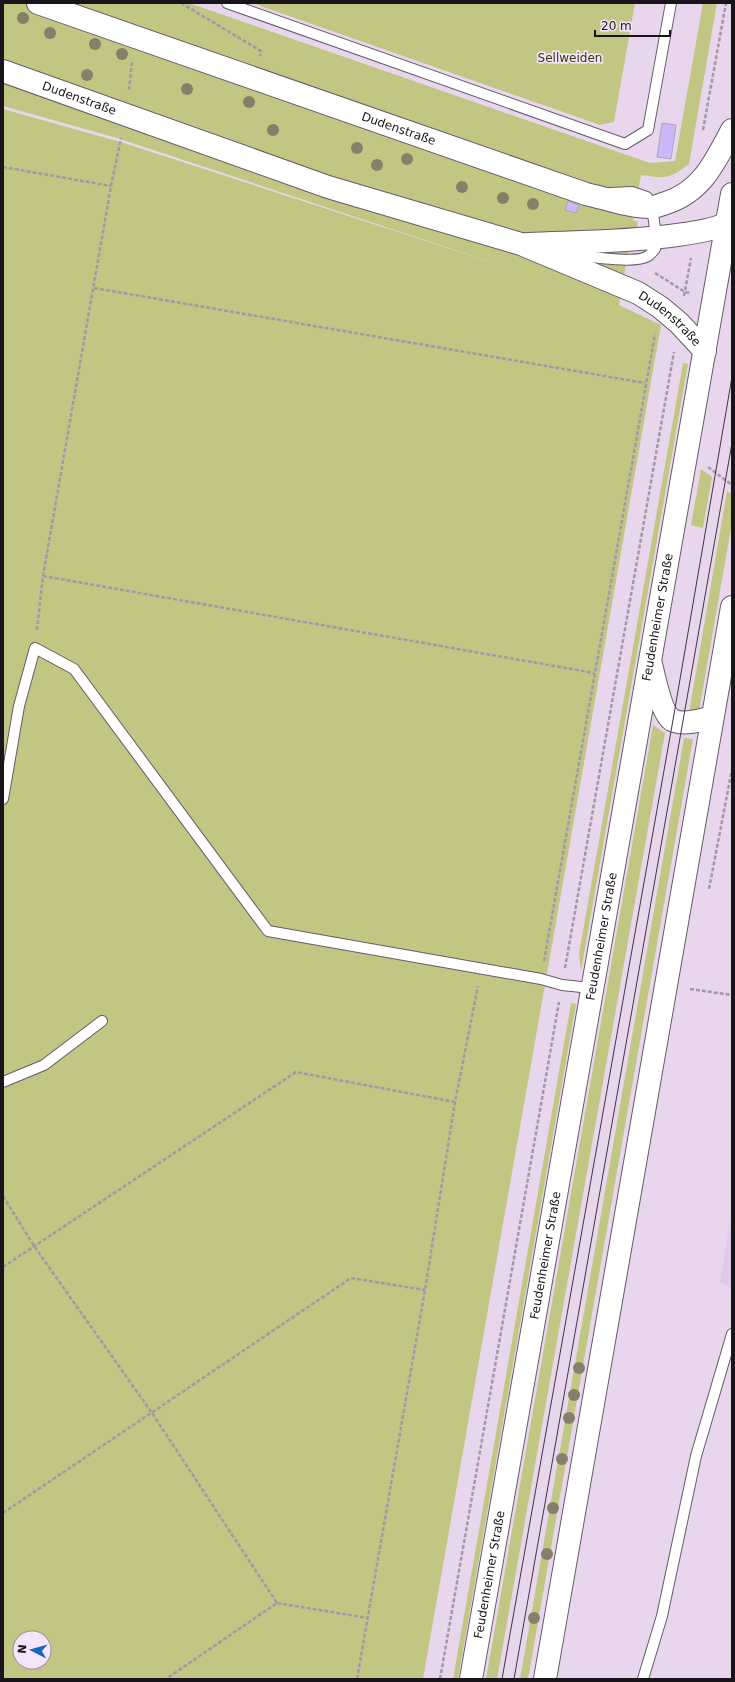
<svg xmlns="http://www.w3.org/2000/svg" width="735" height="1682" font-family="'DejaVu Sans',sans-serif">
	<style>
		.built { fill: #e0cae5 }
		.green { fill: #c1c783; fill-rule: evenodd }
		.building { fill: #ccb7f9; stroke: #aba4bc }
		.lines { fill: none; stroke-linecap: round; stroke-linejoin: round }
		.service-casing { stroke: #68596b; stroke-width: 12 }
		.tertiary-casing { stroke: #68596b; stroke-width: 24 }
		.secondary-casing { stroke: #68596b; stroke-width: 24 }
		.path { stroke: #a597a8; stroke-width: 2.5; stroke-dasharray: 4 2; stroke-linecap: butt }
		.service { stroke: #fff; stroke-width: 10 }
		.tertiary { stroke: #fff; stroke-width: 22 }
		.secondary { stroke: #fff; stroke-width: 22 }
		.tram { stroke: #3e3640; stroke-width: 1 }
		.tree { fill: #86806a }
		.labels { text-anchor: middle; stroke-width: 3.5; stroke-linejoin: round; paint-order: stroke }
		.park-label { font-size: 12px; fill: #353800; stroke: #f6e4fa }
		.street-label { font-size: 12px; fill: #19131a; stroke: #f6e4fa }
	</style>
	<rect width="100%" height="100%" fill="#e8d7ec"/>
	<path class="built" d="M732,1210v79l-12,-7z"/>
	<g class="green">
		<path d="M3,3h186l461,160 25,-2 28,-158h14l-28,161c-20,16 -24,14 -48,11l-8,45 5,2 -1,5 -5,1 -13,77 42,20 -238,1354h-420v-1570l121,34 385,125 -392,-130 -114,-32zM20,1638h24v24h-24z"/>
		<path d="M252,3h383l-21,119 -14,3z"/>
		<path d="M683,363l5,1 -107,607 -2,-17z"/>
		<path d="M701,469l11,8 -9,51 -12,-3z"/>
		<path d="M727,491l5,3v29l-33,188 -10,2z"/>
		<path d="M653,725l12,8 -168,946h-11z"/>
		<path d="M684,738l9,1 -165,940h-8z"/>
		<path d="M571,1003l5,1 -118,675h-5z"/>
	</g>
	<g class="building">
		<path d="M662,123l14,2 -5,34 -14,-2z"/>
		<path d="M568,201l11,4 -3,8 -11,-3z"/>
	</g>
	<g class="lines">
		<defs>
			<g id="service">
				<path d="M227,3l398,141 23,-14 23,-127"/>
				<path d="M561,252c16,3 74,13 87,4 3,-2 5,-5 7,-7 1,-17 0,-36 -8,-52l-15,-5 -22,1"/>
				<path d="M3,799l16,-93 16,-58 39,21 194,262 273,48 21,6 29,3"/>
				<path d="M3,1082l41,-17 58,-44"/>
				<path d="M643,1679l19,-63 34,-160 36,-122"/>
			</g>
			<g id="tertiary">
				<path id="s1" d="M38,3l548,191c18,4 47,14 66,13 4,0 10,-3 14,-4 37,-12 49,-42 66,-73"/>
				<path id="s2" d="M3,71l325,116 193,57 117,49 22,14 19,16 26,28"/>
				<path d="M528,244c47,-2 95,-2 142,-8 20,-3 43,-5 62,-15"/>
			</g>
			<g id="secondary">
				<path d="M651,664c3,13 11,50 21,56 12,6 29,0 40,-3"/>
				<path id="s3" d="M471,1679l261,-1485"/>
				<path d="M545,1679l187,-1072"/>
			</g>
		</defs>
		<use href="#service" class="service-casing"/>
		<use href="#tertiary" class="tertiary-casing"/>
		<use href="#secondary" class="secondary-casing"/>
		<g class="path">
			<path d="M181,3l80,48 -1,5"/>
			<path d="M129,90l3,-29"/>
			<path d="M703,130l23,-127"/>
			<path d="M3,167l108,19"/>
			<path d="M655,273l30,19 5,1"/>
			<path d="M94,288l551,95"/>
			<path d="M684,296l7,-38"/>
			<path d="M708,467l24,18"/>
			<path d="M43,576l551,97"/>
			<path d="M37,630l6,-54 68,-390 10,-48"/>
			<path d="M709,889l23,-120"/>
			<path d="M544,961l111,-627"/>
			<path d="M565,968l109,-616"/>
			<path d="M690,989l42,6"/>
			<path d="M3,1196l31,50 118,167 125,190 -111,76"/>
			<path d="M3,1267l293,-195 159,30"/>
			<path d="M3,1513l348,-235 74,12"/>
			<path d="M277,1603l91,15"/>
			<path d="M357,1679l68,-389 30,-188 23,-116"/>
			<path d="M440,1679l119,-677"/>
		</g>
		<use href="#service" class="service"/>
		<use href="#tertiary" class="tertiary"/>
		<use href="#secondary" class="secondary"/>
		<g class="tram">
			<path d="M502,1679l171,-959 59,-343"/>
			<path d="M514,1679l218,-1236"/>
		</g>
	</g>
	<g class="tree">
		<circle cx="23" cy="18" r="6"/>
		<circle cx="50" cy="33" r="6"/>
		<circle cx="95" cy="44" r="6"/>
		<circle cx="122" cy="54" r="6"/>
		<circle cx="87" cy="75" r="6"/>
		<circle cx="187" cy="89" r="6"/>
		<circle cx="249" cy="102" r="6"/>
		<circle cx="273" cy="130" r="6"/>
		<circle cx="357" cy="148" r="6"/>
		<circle cx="407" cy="159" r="6"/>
		<circle cx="377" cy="165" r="6"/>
		<circle cx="462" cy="187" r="6"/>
		<circle cx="503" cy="198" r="6"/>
		<circle cx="533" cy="204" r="6"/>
		<circle cx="579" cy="1368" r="6"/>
		<circle cx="574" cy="1395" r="6"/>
		<circle cx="569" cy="1418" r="6"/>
		<circle cx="562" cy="1459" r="6"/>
		<circle cx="553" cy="1508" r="6"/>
		<circle cx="547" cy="1554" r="6"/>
		<circle cx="534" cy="1618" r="6"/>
	</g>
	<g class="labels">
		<g class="park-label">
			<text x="570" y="62">Sellweiden</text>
		</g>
		<g class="street-label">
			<text dy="4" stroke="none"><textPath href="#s2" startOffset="81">Dudenstraße</textPath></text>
			<text dy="4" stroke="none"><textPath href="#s1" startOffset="382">Dudenstraße</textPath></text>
			<text dy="4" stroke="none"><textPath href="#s2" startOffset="714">Dudenstraße</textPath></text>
			<text dy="4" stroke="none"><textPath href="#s3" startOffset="1078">Feudenheimer Straße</textPath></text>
			<text dy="4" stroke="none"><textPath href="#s3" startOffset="754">Feudenheimer Straße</textPath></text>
			<text dy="4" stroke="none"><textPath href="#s3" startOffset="430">Feudenheimer Straße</textPath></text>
			<text dy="4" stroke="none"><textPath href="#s3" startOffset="106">Feudenheimer Straße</textPath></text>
		</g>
	</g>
	<rect width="735" height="1682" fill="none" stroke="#19131a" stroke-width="8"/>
	<g transform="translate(32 1650) rotate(276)"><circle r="19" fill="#f6e4fa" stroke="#9e90a0"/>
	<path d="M0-3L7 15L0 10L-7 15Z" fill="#136bb8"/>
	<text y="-6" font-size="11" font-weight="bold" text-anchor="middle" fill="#19131a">N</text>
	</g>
	<path d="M595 30v6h75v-6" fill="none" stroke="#19131a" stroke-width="2"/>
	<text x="601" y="30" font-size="12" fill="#19131a" stroke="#f6e4fa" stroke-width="3" paint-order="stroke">20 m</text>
</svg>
